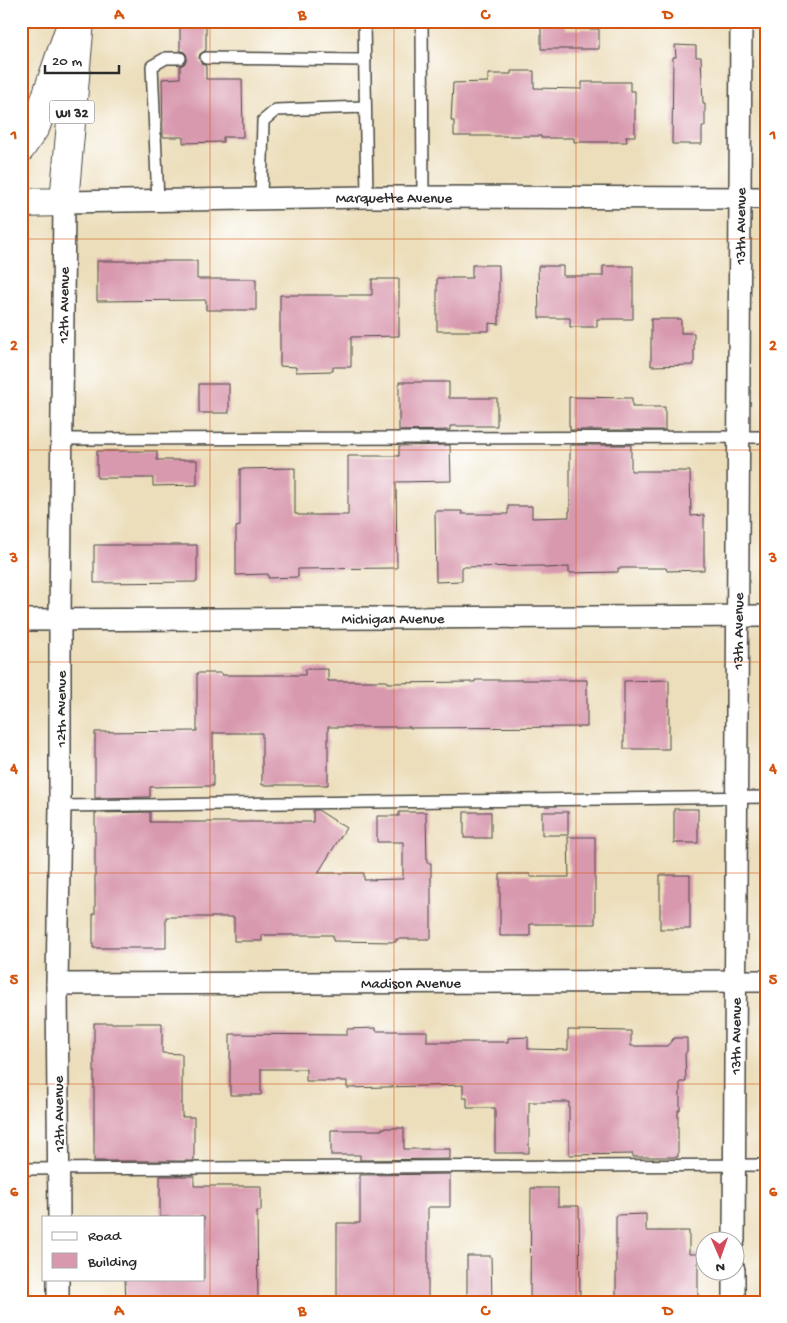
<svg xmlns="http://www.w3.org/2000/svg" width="787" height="1323" font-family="'Gochi Hand',sans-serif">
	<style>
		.building { fill: #d898ae }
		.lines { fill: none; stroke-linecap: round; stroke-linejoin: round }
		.service-casing { stroke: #484641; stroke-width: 14 }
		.minor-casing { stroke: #484641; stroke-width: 24 }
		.primary-casing { stroke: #484641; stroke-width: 30 }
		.service { stroke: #fff; stroke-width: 11 }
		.minor { stroke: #fff; stroke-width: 21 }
		.primary { stroke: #fff; stroke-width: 28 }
		.grid { fill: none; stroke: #d5540f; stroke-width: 1; stroke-opacity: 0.55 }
		.labels { text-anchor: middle; stroke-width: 4; stroke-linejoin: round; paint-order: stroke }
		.shield { fill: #fff; stroke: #6b6b6b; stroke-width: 1 }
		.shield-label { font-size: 14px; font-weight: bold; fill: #2b2b2b }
		.street-label { font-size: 15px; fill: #2b2b2b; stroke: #fff }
		.neatline { fill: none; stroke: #d5540f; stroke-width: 2 }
		.grid-label { font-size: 16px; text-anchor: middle; font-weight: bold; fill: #d5540f }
	</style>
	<rect width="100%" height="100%" fill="#fff"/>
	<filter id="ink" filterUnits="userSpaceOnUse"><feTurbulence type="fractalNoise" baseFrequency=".02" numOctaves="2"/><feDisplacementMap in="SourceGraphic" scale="10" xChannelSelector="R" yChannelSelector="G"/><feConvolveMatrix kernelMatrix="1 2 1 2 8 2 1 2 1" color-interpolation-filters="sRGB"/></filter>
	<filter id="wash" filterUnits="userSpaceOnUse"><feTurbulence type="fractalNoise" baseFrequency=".0096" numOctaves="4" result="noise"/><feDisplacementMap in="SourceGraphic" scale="20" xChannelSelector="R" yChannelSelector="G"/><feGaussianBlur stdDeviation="1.12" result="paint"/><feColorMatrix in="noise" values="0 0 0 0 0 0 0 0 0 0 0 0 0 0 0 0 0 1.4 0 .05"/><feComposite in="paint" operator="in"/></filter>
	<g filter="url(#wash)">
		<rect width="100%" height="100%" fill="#ecdebb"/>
		<g id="blocks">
			<g class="building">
				<path d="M180,21h26v29l-6,4 -1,4 3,6 4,2v13h36l1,58h-20v5l-40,1v-6h-20l-1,-58 18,-1v-12l4,-2 3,-6 -1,-4 -3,-3 -3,-1z"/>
				<path d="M541,22h24v7h34v20h-58z"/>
				<path d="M675,45l21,1v11h5l2,47h2v22h-3v18h-30l1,-87h3z"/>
				<path d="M511,71h23v17l48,1v-7h48v9h5v45h-9l1,6h-53v-4h-33v-2h-87v-15h-3l2,-38 35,-1v-8h23z"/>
				<path d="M97,261h100v18h59v31h-50v-10l-109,1z"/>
				<path d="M472,265h27v59l-10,-1v8h-52v-53h35z"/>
				<path d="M538,266h25v10h40v-10h30v53h-36v8h-27v-9h-31z"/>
				<path d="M372,279h27v57l-48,1v30h-18v4l-37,1v-5l-16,-1v-71h92z"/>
				<path d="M651,319h30v14h13v32l-43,1z"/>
				<path d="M399,382h50v16h48v28h-47v4l-51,1z"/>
				<rect x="199" y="384" width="30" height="29"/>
				<path d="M569,397l63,1v9h33v23h-95v-4h-1z"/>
				<path d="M450,445l1,36 -55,1 1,86 -99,1v8l-30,1v-4l-32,1v-48l4,-1v-57l55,-1v46h3v1h50v-59h51v-10z"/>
				<path d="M570,445h61v26h59l1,45 13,-1v55l-37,1 -1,-3h-48v4l-49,1v-6l-25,1v-2l-82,1v14l-26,1 -1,-71h27v3h46v-8h24v12l37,-1v-6h1z"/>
				<path d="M97,451h60v9h40v25l-44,1v-8h-56z"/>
				<path d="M94,545h103v37l-103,1z"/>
				<path d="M305,669h23v12h59v2l88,-1v-2h112v47l-177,1v-1h-82v58h-66v-52h-49v53l-63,1v10l-55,1v-66l102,-1v-58h25v2h83z"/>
				<path d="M669,680v69h-45v-68z"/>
				<rect x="674" y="809" width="24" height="34"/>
				<path d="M313,810h5l28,18 -28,45h46v7l39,-1v-37h-26v-26h22v-4h27l1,51h4v76h-35v3l-63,-1v-6h-71v6h-28v-24h-68v31h-73v-34h2v-101l55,-1v10h163z"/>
				<rect x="464" y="812" width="27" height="26"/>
				<rect x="542" y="812" width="26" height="23"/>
				<path d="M568,837h27v87h-65v12h-30v-62h30v3h39z"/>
				<rect x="660" y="875" width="30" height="54"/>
				<path d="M94,1023h68v30l20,1v63h12v44h-100z"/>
				<path d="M376,1028v3h51v11h81v-4l20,-1v12l40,1v-20l63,1v15h36l7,-8h13v13l-2,3 1,28h-6v28h-2v47h-45v-3l-64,1v-53h-40v51h-34v-45h-28v-10h-4v-13l-116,3v-7h-41v-12h-45v26h-31v-61l117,1v-6z"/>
				<path d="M382,1128h22v21h46v10l-90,1v-5h-29v-25h51z"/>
				<path d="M450,1174v33h-22v95h-91v-79h23v-48z"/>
				<path d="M160,1176h34v10h67v25h-4l1,91h-132l-1,-23h79v-62h-44z"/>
				<path d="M531,1188h27v18h21l1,96h-50z"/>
				<path d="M646,1214v17h43v23h9v48h-82v-87z"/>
				<path d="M467,1256h24l1,46h-25z"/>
			</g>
		</g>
	</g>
	<g filter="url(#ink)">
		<use href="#blocks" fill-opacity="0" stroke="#484641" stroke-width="1"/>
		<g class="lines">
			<defs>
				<g id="service">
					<path d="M364,21l3,176"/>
					<path d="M422,21l1,176"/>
					<path d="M206,58l159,2"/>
					<path d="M261,199l2,-78 13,-11 89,-3"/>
					<path d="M158,201l-6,-135 14,-8h14"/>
					<path d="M62,439l704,-2"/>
					<path d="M60,806l706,-9"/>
					<path d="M21,1169l745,-4"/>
				</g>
				<g id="minor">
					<path id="s1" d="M21,620l745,-4"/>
					<path id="s2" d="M57,984l709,-3"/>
					<path id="s3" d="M59,1217l-2,-233 3,-178v-187l4,-417 303,-5 399,1"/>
					<path id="s4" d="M734,1240l7,-1219"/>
					<path d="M58,1302v-23"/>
					<path d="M734,1302v-32"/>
				</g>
				<g id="primary">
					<path d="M21,148l15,-22 33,-96"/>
					<path d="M21,203l43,-1 16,-181"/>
				</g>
			</defs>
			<use href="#service" class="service-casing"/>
			<use href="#minor" class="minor-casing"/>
			<use href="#primary" class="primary-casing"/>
			<use href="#service" class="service"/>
			<use href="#minor" class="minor"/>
			<use href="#primary" class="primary"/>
		</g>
	</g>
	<path class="grid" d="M210,21v1281M394,21v1281M576,21v1281M21,239h745M21,450h745M21,662h745M21,873h745M21,1084h745"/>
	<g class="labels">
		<rect class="shield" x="49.5" y="100.5" width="45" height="23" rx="4"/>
		<g class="shield-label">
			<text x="72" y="117">WI 32</text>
		</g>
		<g class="street-label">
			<text dy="5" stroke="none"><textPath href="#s3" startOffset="1345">Marquette Avenue</textPath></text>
			<text dy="5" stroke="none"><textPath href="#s4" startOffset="1014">13th Avenue</textPath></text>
			<text dy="5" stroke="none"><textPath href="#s3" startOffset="912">12th Avenue</textPath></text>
			<text dy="5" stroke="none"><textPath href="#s1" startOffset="372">Michigan Avenue</textPath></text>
			<text dy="5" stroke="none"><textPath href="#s4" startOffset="609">13th Avenue</textPath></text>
			<text transform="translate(60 709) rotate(-90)" y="5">12th Avenue</text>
			<text dy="5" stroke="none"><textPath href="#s2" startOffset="354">Madison Avenue</textPath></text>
			<text dy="5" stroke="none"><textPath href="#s4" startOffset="204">13th Avenue</textPath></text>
			<text transform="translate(58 1114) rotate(-91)" y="5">12th Avenue</text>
		</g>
	</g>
	<rect width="787" height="1323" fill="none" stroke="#fff" stroke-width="55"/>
	<rect x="42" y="1216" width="162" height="65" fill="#ffffff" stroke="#aaaaaa"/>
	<rect x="52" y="1232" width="25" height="8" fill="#ffffff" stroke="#aaaaaa"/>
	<text x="88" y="1240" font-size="15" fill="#2b2b2b">Road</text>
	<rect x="52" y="1253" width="25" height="15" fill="#d898ae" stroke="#aaaaaa"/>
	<text x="88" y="1266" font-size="15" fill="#2b2b2b">Building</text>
	<g transform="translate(720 1256) rotate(178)"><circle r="24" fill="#ffffff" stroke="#aaaaaa"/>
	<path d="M0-4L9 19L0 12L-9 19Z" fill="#d1495b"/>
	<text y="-8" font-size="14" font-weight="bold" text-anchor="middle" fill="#2b2b2b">N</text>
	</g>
	<path d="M45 65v8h74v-8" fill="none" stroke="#2b2b2b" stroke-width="2.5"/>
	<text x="52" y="65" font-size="15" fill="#2b2b2b" stroke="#ffffff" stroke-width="4" paint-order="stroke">20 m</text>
	<rect x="28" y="28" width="732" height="1268" class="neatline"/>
	<g class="grid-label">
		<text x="119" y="19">A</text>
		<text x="302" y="19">B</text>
		<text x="485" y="19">C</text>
		<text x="668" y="19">D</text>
		<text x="14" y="139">1</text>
		<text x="773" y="139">1</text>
		<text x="14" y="350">2</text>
		<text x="773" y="350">2</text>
		<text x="14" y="562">3</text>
		<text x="773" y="562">3</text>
		<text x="14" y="773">4</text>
		<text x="773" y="773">4</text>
		<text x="14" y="984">5</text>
		<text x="773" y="984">5</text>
		<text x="14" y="1196">6</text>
		<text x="773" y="1196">6</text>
		<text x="119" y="1315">A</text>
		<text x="302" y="1315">B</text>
		<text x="485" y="1315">C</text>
		<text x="668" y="1315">D</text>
	</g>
</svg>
